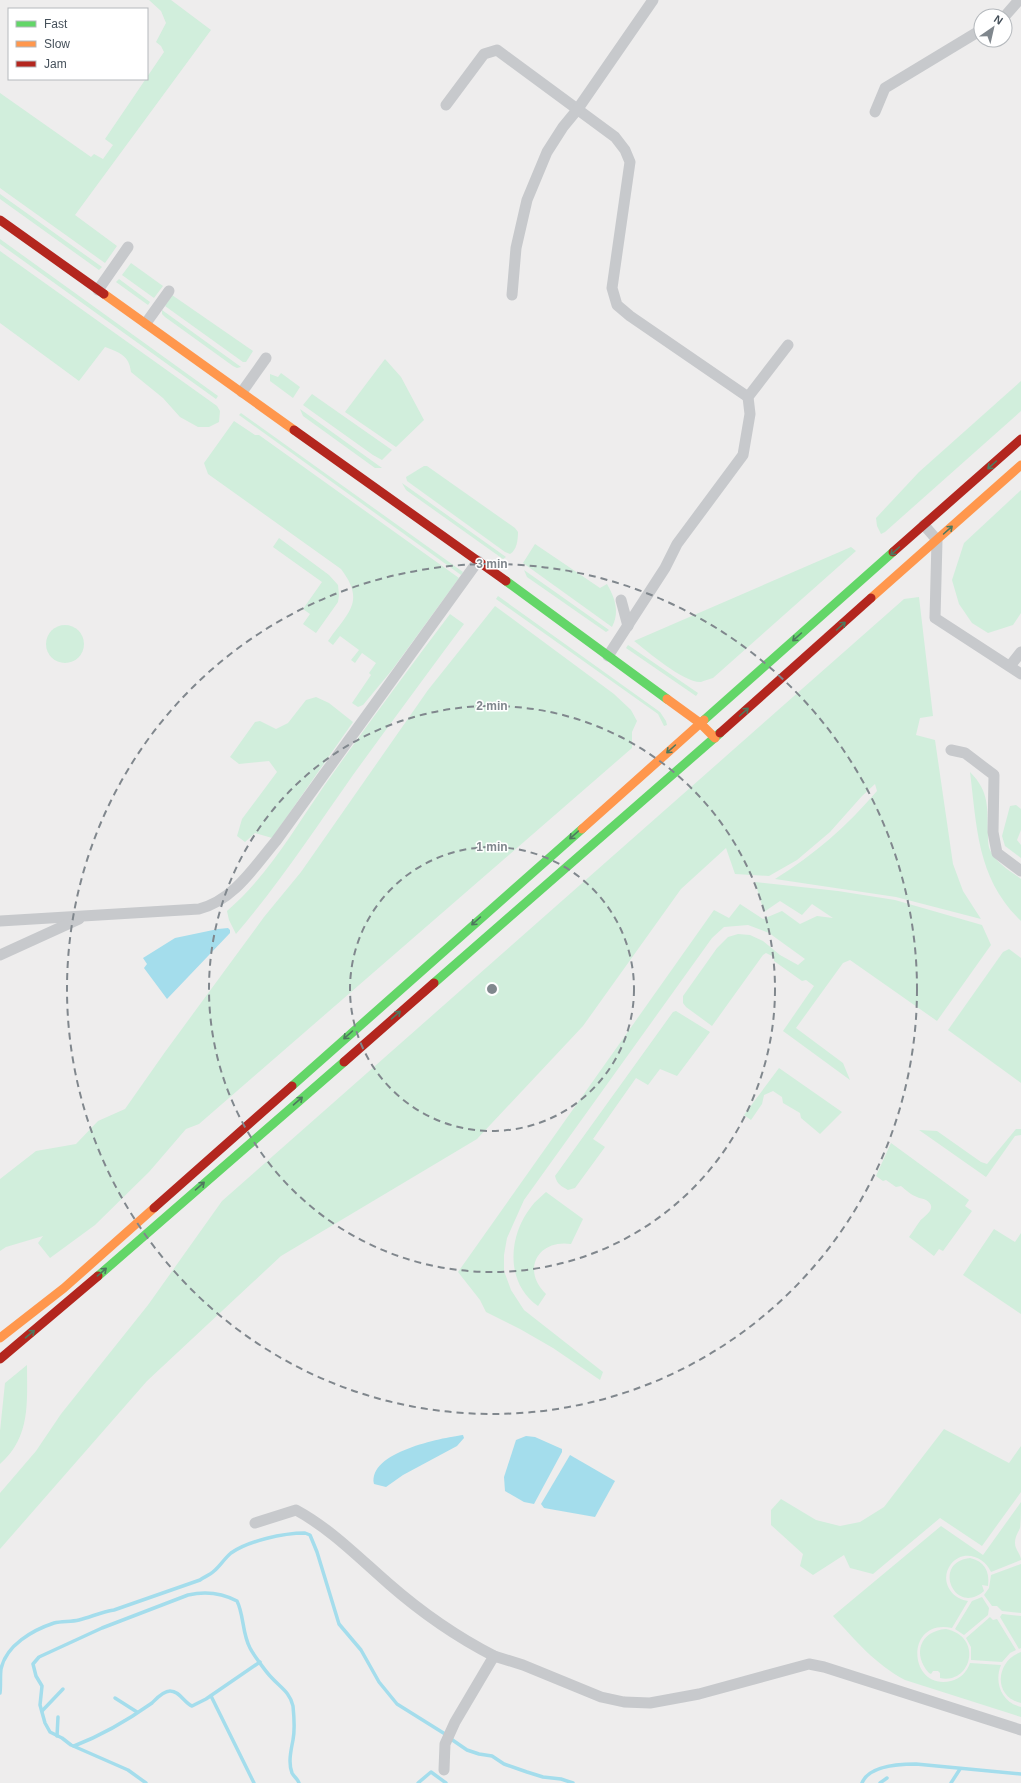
<svg xmlns="http://www.w3.org/2000/svg" width="1021" height="1783" font-family="Arial,sans-serif">
	<style>
		.green { fill: #d1eedc }
		.water { fill: #a4ddec }
		.lines { fill: none; stroke-linecap: round; stroke-linejoin: round }
		.stream { stroke: #a4ddec; stroke-width: 3.5 }
		.street { stroke: #c7c9cc; stroke-width: 11 }
		.fast { stroke: #63d668; stroke-width: 9 }
		.slow { stroke: #ff974d; stroke-width: 9 }
		.jam { stroke: #b3261e; stroke-width: 9 }
		.oneway { stroke: #4e785e }
		.ring { fill: none; stroke: #80878d; stroke-width: 2; stroke-dasharray: 7 5 }
		.centre { fill: #80878d; stroke: #fff; stroke-width: 2 }
		.ring-label { font-size: 12px; text-anchor: middle; font-weight: bold; fill: #80878d; stroke: #fff; stroke-width: 3; stroke-linejoin: round; paint-order: stroke }
	</style>
	<rect width="100%" height="100%" fill="#eeeded"/>
	<g class="green">
		<path d="M149,0h22l40,30 -136,185 42,31 -12,17 -105,-75v-95l91,64 3,-3 9,5 10,-14 -8,-6 59,-87 -3,-6 -5,-4 10,-19 -5,-12z"/>
		<path d="M0,194l102,73 -3,3 -99,-71z"/>
		<path d="M0,239l218,157 -2,3 -216,-155z"/>
		<path d="M0,251l217,155 3,5 -1,11 -10,5h-11l-18,-10 -17,-19 -32,-26c-2,-17 -11,-19 -26,-25l-26,34 -79,-58z"/>
		<path d="M131,263l32,23 -9,12 -32,-23z"/>
		<path d="M119,279l31,23 -2,3 -32,-23z"/>
		<path d="M172,295l81,56 -7,11h-3l-78,-56z"/>
		<path d="M162,310l79,57 -4,1 -4,-2 -68,-49 -3,-3z"/>
		<path d="M385,359l16,18 23,43 -28,27 -51,-35z"/>
		<path d="M281,373l19,14 -7,11 -23,-17v-7l8,3z"/>
		<path d="M1021,381v30l-136,121 -4,2 -4,-8 -1,-8 43,-46z"/>
		<path d="M312,394l80,56 -10,10 -9,-5 -70,-50z"/>
		<path d="M300,409l82,59h-7l-72,-52z"/>
		<path d="M241,413l222,159 -2,3 -222,-160z"/>
		<path d="M234,421l21,14h4l200,143 -67,92 -29,35 -5,2 -6,-4 19,-28 -2,-2 7,-10 -14,-10 -7,10 -4,-3 8,-10 -19,-14 -7,9 -5,-4c20,-29 38,-39 13,-72l-133,-95 -4,-11z"/>
		<path d="M424,466h3l88,62 3,4c0,7 -1,18 -8,22l-5,-2 -98,-71 -1,-4z"/>
		<path d="M402,483l104,74 -3,2 -97,-69z"/>
		<path d="M1021,490v123l-8,12 -25,8 -16,-10 -13,-19 -7,-24 12,-37z"/>
		<path d="M279,538l50,37 9,10 1,10 -1,7 -22,31 -13,-9 7,-10 -7,-5 19,-27 -49,-35z"/>
		<path d="M535,544l65,44 7,-4c8,14 13,28 5,43l-89,-64z"/>
		<path d="M851,547l5,4 -143,127c-4,1 -9,3 -12,4 -17,1 -54,-31 -67,-41z"/>
		<path d="M524,570l85,60 -3,2 -79,-55z"/>
		<path d="M498,596l162,116 6,9 1,4 -3,1 -6,-12 -162,-115z"/>
		<path d="M919,597l14,119 -13,2 -4,17 19,5 18,124 10,27 18,28 -85,-22 -121,-18c39,-24 72,-53 102,-88l-2,-7 -13,12 -32,36 -33,28 -28,16 -34,-2 -9,-26 -45,41 -98,137 -106,113 -196,117 -134,125 -147,168v-56l36,-42 25,-37 87,-109 74,-104 682,-602z"/>
		<path d="M495,606l119,88 17,16 6,11 -5,11v16l-433,376 -13,5 -37,43 -54,53 -45,33 -12,-15 5,-7 -37,11 -6,4v-72l36,-28 40,-7 22,-23 27,-12 40,-57 99,-135 37,-45 127,-182z"/>
		<path d="M450,614l14,10c-37,50 -74,100 -111,151 -38,54 -74,109 -117,159l-7,-14 -2,-9c40,-34 68,-83 97,-125 41,-58 83,-115 126,-172z"/>
		<circle cx="65" cy="644" r="19"/>
		<path d="M628,645l70,48 -2,3 -70,-48z"/>
		<path d="M316,697l13,6 24,19 -81,116 -17,-5 -10,9 -8,-6 5,-17 35,-47 -8,-11 -30,3 -9,-7 25,-35 5,-1 16,8 12,-6 18,-23z"/>
		<path d="M970,772c20,20 17,36 18,62 0,5 0,12 2,16 6,13 19,20 31,29v42c-44,-42 -44,-93 -51,-149z"/>
		<path d="M1016,805l5,4v21l-4,10 4,5v13l-16,-12 -3,-10 8,-30z"/>
		<path d="M755,882l83,9 57,9 87,25 9,20 -54,76 -87,-61 -7,3 -47,65 47,35 7,17 -67,-49 31,-45 -8,-6 -4,1 -28,-20v-4l-8,-4 -3,2 -51,71 -26,-19 -3,-4v-7l34,-48 11,-11 10,-3 12,1 13,6 17,14 18,10 7,-6 -36,-26 -21,-8 -24,2 -12,11 -188,262 -17,38 -3,17v16l7,19 13,20 79,62 -3,8 -47,-32 -33,-19 -34,-17 -6,-12 -22,-28 256,-362 15,8 11,-14 23,15 19,-8 18,13 17,-8 16,2 -21,-14 -10,11 -22,-14 -16,11z"/>
		<path d="M1009,949l12,9v125l-73,-53 55,-78z"/>
		<path d="M676,1011l34,21 -33,44 -17,-7 -12,16 -12,-7 -43,61 12,8 -30,41 -7,2c-7,-4 -11,-6 -13,-14l118,-164z"/>
		<path d="M779,1068l63,44 -22,22 -19,-16 -1,-5 -17,-10 -1,-6 -9,-6 -9,4 -2,9 -11,16 -7,-5z"/>
		<path d="M1016,1129h5v6l-6,1 -29,41 -67,-47 18,1 44,31 6,2z"/>
		<path d="M891,1143l78,57 -4,6 7,5 -29,40 -4,-2 -5,7 -25,-19c4,-5 7,-11 11,-16 4,-5 19,-13 6,-21 -3,-2 -6,-1 -9,-3 -6,-2 -11,-7 -16,-11l-5,1 -10,-7 -3,1 -7,-5z"/>
		<path d="M546,1192l37,27 -12,25c-33,-5 -50,26 -25,50l-8,12c-33,-23 -30,-70 -7,-99 4,-6 10,-10 15,-15z"/>
		<path d="M994,1229l21,13 6,-9v81l-58,-39z"/>
		<path d="M27,1365c0,37 4,72 -27,99v-33l5,-48z"/>
		<path d="M944,1429l65,34 12,-17v46l-39,54 -42,-28 -67,56 -23,-6 -6,-13 -31,20 -13,-9 3,-12 -32,-29v-15l10,-11 35,21 24,6 20,-4 24,-15z"/>
		<path d="M1021,1502c0,7 0,20 -1,26 -2,5 -5,8 -5,15 0,7 6,11 6,17l-30,12c-7,-16 -28,-23 -40,-8 -12,16 0,35 17,37l-16,27c-48,-10 -44,63 -1,53 9,-2 16,-9 19,-18l31,2c-7,17 0,37 20,42v10l-116,-37c-30,-16 -49,-39 -72,-64l108,-90 42,29z"/>
		<path d="M970,1558c14,3 20,13 18,28l-6,-1 2,6c-29,26 -53,-29 -14,-33z"/>
		<path d="M1021,1564v49l-19,-2 -5,-5h-5l-8,-11 5,-7 2,-13z"/>
		<path d="M982,1597l7,11 -1,7 -24,20 -9,-6 17,-28z"/>
		<path d="M1002,1614l19,2v32l-2,1 -19,-32z"/>
		<path d="M990,1617l3,3 4,-1 19,31 -6,3 -8,9 -31,-2v-13l-5,-9z"/>
		<path d="M946,1629c38,8 25,56 -6,49v-5l-2,-2h-5l-2,3 -2,-1c-17,-19 -9,-42 17,-44z"/>
		<path d="M1021,1652v51c-28,-6 -26,-42 0,-51z"/>
	</g>
	<g class="water">
		<path d="M228,928l2,2v3l-63,66 -23,-31 3,-4 -4,-6 32,-20 43,-9z"/>
		<path d="M463,1435l1,3 -7,8 -54,29 -17,12 -12,-3c-6,-32 67,-46 89,-49z"/>
		<path d="M526,1436l9,1 27,12v3l-28,52 -10,-2 -19,-11 -1,-14 12,-37z"/>
		<path d="M570,1455l45,26 -20,36 -51,-9 -3,-4z"/>
	</g>
	<g class="lines">
		<g class="stream">
			<path d="M0,1693c1,-8 0,-16 1,-24 5,-24 32,-39 53,-46 8,-2 17,-1 25,-3 12,-3 22,-8 35,-10l86,-30c4,-3 10,-5 14,-9 6,-5 10,-12 17,-18 17,-12 52,-20 74,-20l5,2 7,17 22,72 22,26 18,32 18,22 48,30"/>
			<path d="M211,1696l43,87"/>
			<path d="M115,1698l22,14"/>
			<path d="M42,1711l21,-22"/>
			<path d="M57,1736l1,-19"/>
			<path d="M451,1739l16,11 12,4 13,2 12,8 23,8 16,5 18,2 12,4"/>
			<path d="M74,1746c26,-10 54,-26 78,-43 4,-4 11,-12 18,-12 10,0 14,12 22,15l14,-7 54,-37"/>
			<path d="M146,1783l-18,-13 -57,-25 -9,-7 -12,-6 -5,-9 -5,-18 2,-19 -6,-10 -3,-12 6,-7 63,-29 86,-33c17,-4 32,-3 49,6 7,14 5,32 13,47 3,6 16,24 21,29 9,10 19,15 22,29 1,10 2,24 0,34 -2,10 -5,23 -1,33 2,4 6,6 7,10"/>
			<path d="M418,1783l13,-11 15,11"/>
			<path d="M862,1783c7,-18 38,-19 54,-19l105,10"/>
			<path d="M880,1783l7,-5"/>
			<path d="M951,1783l9,-14"/>
		</g>
		<g class="street">
			<path d="M1005,16l14,-16"/>
			<path d="M446,105l38,-51 13,-4 118,87 10,13 5,12 -18,126 5,17 13,11 118,81"/>
			<path d="M875,112l10,-24 96,-58"/>
			<path d="M98,290l30,-43"/>
			<path d="M512,295l4,-47 11,-48 20,-48 16,-25 14,-17 76,-110"/>
			<path d="M146,323l23,-32"/>
			<path d="M242,392l24,-34"/>
			<path d="M924,525l13,15 -2,78 86,56"/>
			<path d="M621,600l7,26"/>
			<path d="M608,656l57,-88 12,-24 66,-89 7,-41 -2,-17 40,-52"/>
			<path d="M1010,666l11,-14"/>
			<path d="M951,750l14,3 29,22 -1,57 4,21 24,18"/>
			<path d="M0,921l199,-12c35,-9 55,-42 77,-68l202,-280"/>
			<path d="M0,955l79,-36"/>
			<path d="M255,1523l41,-13c35,19 63,48 93,74 32,28 68,53 105,72"/>
			<path d="M444,1770l1,-26 10,-22 39,-66 29,9 78,32 23,5 26,1 49,-9 110,-30 15,3 197,63"/>
		</g>
		<g class="fast">
			<path d="M506,581l161,118"/>
			<path d="M704,720l189,-168"/>
			<path d="M434,983l286,-250"/>
			<path d="M292,1086l290,-257"/>
			<path d="M98,1276l246,-214"/>
		</g>
		<g class="slow">
			<path d="M104,294l190,136"/>
			<path d="M871,598l150,-133"/>
			<path d="M667,699l33,24 15,15"/>
			<path d="M582,829l122,-109"/>
			<path d="M0,1338l64,-50 90,-80"/>
		</g>
		<g class="jam">
			<path d="M0,220l104,74"/>
			<path d="M294,430l212,151"/>
			<path d="M893,552l128,-113"/>
			<path d="M720,733l151,-135"/>
			<path d="M344,1062l90,-79"/>
			<path d="M154,1208l138,-122"/>
			<path d="M0,1359l98,-83"/>
		</g>
	</g>
	<defs><path id="oneway-shaft" d="M-6 0H5M1.5-3L5.5 0L1.5 3" fill="none" stroke-width="1.6" stroke-linecap="round" stroke-linejoin="round"/></defs>
	<g class="oneway">
		<use href="#oneway-shaft" transform="translate(992 465) rotate(138)"/>
		<use href="#oneway-shaft" transform="translate(948 530) rotate(-42)"/>
		<use href="#oneway-shaft" transform="translate(895 551) rotate(138)"/>
		<use href="#oneway-shaft" transform="translate(841 626) rotate(-42)"/>
		<use href="#oneway-shaft" transform="translate(797 637) rotate(138)"/>
		<use href="#oneway-shaft" transform="translate(744 712) rotate(-42)"/>
		<use href="#oneway-shaft" transform="translate(671 749) rotate(138)"/>
		<use href="#oneway-shaft" transform="translate(574 835) rotate(138)"/>
		<use href="#oneway-shaft" transform="translate(476 921) rotate(138)"/>
		<use href="#oneway-shaft" transform="translate(396 1015) rotate(-41)"/>
		<use href="#oneway-shaft" transform="translate(348 1035) rotate(138)"/>
		<use href="#oneway-shaft" transform="translate(298 1101) rotate(-41)"/>
		<use href="#oneway-shaft" transform="translate(200 1186) rotate(-41)"/>
		<use href="#oneway-shaft" transform="translate(102 1272) rotate(-41)"/>
		<use href="#oneway-shaft" transform="translate(30 1334) rotate(-40)"/>
	</g>
	<g class="ring">
		<circle cx="492" cy="989" r="142"/>
		<circle cx="492" cy="989" r="283"/>
		<circle cx="492" cy="989" r="425"/>
	</g>
	<circle cx="492" cy="989" r="6" class="centre"/>
	<g class="ring-label">
		<text x="492" y="568">3 min</text>
		<text x="492" y="710">2 min</text>
		<text x="492" y="851">1 min</text>
	</g>
	<rect x="8" y="8" width="140" height="72" fill="#ffffff" stroke="#b5b9bd"/>
	<rect x="16" y="21" width="20" height="6" fill="#63d668" stroke="#b5b9bd"/>
	<text x="44" y="28" font-size="12" fill="#45505a">Fast</text>
	<rect x="16" y="41" width="20" height="6" fill="#ff974d" stroke="#b5b9bd"/>
	<text x="44" y="48" font-size="12" fill="#45505a">Slow</text>
	<rect x="16" y="61" width="20" height="6" fill="#b3261e" stroke="#b5b9bd"/>
	<text x="44" y="68" font-size="12" fill="#45505a">Jam</text>
	<g transform="translate(993 28) rotate(34)"><circle r="19" fill="#ffffff" stroke="#b5b9bd"/>
	<path d="M0-3L7 15L0 10L-7 15Z" fill="#80878d"/>
	<text y="-6" font-size="11" font-weight="bold" text-anchor="middle" fill="#45505a">N</text>
	</g>
</svg>
